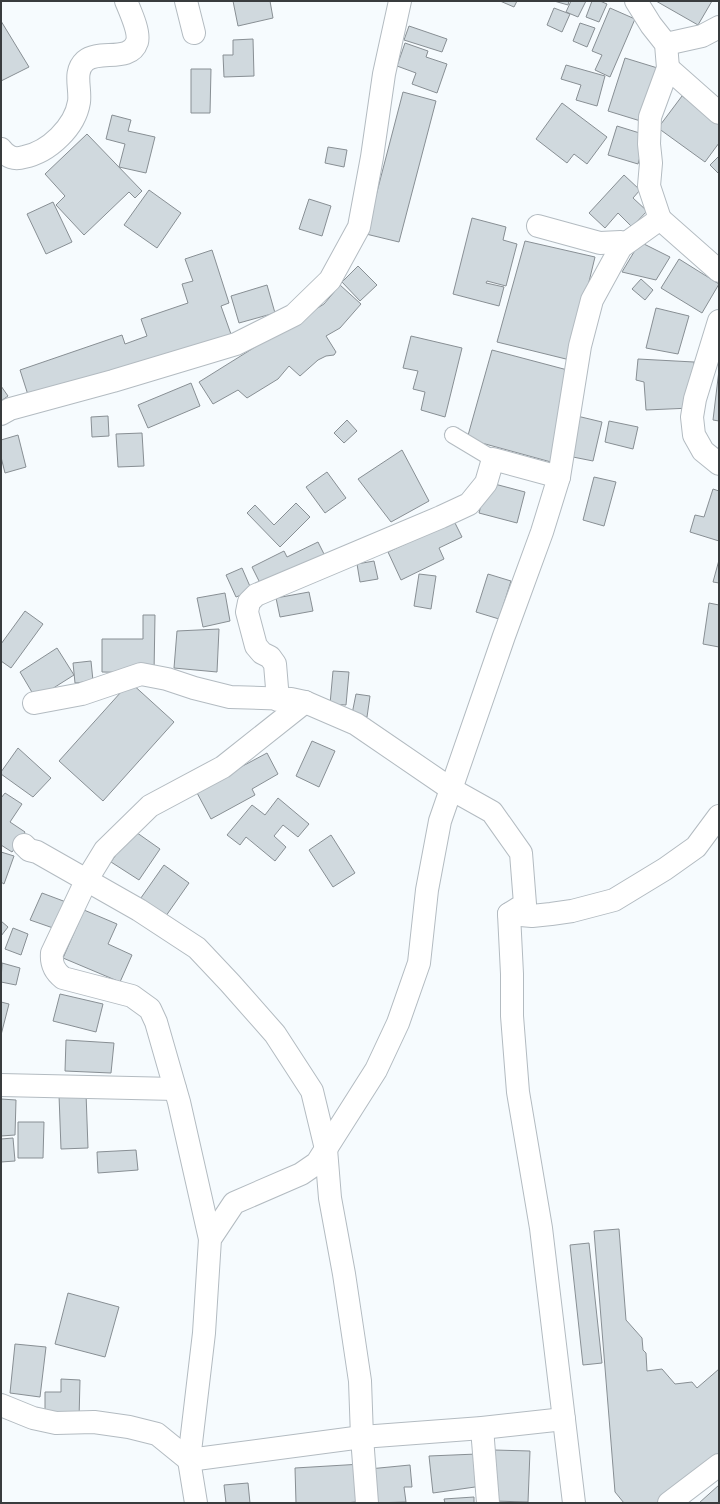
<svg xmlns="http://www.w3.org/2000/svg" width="720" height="1504" font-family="Jost,sans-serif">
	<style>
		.building { fill: #d0d9de; stroke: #888f94 }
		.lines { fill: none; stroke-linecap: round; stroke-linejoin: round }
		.lane-casing { stroke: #b3bbc1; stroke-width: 18 }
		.street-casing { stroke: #b3bbc1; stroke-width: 24 }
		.lane { stroke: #fff; stroke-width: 16 }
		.street { stroke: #fff; stroke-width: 22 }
	</style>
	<rect width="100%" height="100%" fill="#f6fbfe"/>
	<g class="building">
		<path d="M233,1h37l3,17 -35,8z"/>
		<path d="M500,1h17l-3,6z"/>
		<path d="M554,1h15l-1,4z"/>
		<path d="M571,1h15l-8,16 -12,-5z"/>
		<path d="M592,1h8l7,3 -8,18 -13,-5z"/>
		<path d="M656,1h56l-14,24z"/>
		<path d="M554,8l16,6 -8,18 -15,-7z"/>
		<path d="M610,8l25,11 -25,58 -15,-7 7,-15 -10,-4z"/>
		<path d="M1,21l28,46 -28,14z"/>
		<path d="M580,23l15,5 -8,19 -14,-6z"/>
		<path d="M409,26l38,13 -5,13 -38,-12z"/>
		<path d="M253,39l1,37 -30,1 -1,-22h10v-15z"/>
		<path d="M405,43l23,8 -2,6 21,7 -10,29 -25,-9 4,-11 -19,-7z"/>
		<path d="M625,58l39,12 -17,53 -39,-12z"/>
		<path d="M566,65l39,11 -8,30 -21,-6 5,-15 -20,-6z"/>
		<path d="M191,69h20l-1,44h-19z"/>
		<path d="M403,92l33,9 -37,141 -33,-8z"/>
		<path d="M682,96l37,27v20l-14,19 -47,-34z"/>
		<path d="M562,103l45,34 -20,27 -13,-10 -7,9 -31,-24z"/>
		<path d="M112,115l19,5 -3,11 27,6 -9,36 -27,-6 6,-23 -19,-5z"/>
		<path d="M617,126l29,9 -8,29 -30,-9z"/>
		<path d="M87,134l55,57 -7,7 -6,-6 -45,43 -28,-30 9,-9 -20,-22z"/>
		<path d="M328,147l19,3 -3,17 -19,-4z"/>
		<path d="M719,156v18l-9,-9z"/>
		<path d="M624,175l16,15 -7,8 14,13 -15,16 -14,-14 -13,15 -16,-15z"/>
		<path d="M149,190l32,23 -24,35 -33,-23z"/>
		<path d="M309,199l22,7 -9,30 -23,-7z"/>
		<path d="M53,202l19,40 -26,12 -19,-40z"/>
		<path d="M472,218l34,9 -3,13 14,4 -11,42 -19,-5 -1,2 18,4 -5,19 -46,-12z"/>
		<path d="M525,241l70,16 -25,103 -73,-18z"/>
		<path d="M640,242l30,15 -14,23 -34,-8z"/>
		<path d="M212,250l17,53 -8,3 11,31 -203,61 -9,-28 102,-35 3,9 22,-8 -6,-17 47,-16 -6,-19 11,-3 -8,-22z"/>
		<path d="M679,259l40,25 -17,29 -41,-25z"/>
		<path d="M358,266l19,19 -17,16 -18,-19z"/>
		<path d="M641,279l12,11 -8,10 -13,-11z"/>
		<path d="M267,285l8,28 -36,10 -8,-27z"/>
		<path d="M340,285l21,19 -21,24 -14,8 10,16 -2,3 -8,1 -8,4 -18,16 -11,-10 -11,13 -31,19 -9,-8 -25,14 -14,-22 125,-78z"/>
		<path d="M656,308l33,8 -11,38 -32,-6z"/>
		<path d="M411,336l51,12 -17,69 -24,-7 4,-18 -12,-3 5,-18 -15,-3z"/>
		<path d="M492,350l83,22 -24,90 -84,-23z"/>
		<path d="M638,359l56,3 -3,46 -45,2 -2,-28 -8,-2z"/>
		<path d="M719,370v51l-6,-1z"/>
		<path d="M191,383l9,23 -52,22 -10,-23z"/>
		<path d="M1,386l7,10 -7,5z"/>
		<path d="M108,416l1,20 -17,1 -1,-20z"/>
		<path d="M577,416l25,6 -9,39 -25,-5z"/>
		<path d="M347,420l10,11 -13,12 -10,-10z"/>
		<path d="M609,421l29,6 -5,22 -28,-7z"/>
		<path d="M142,433l2,33 -26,1 -2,-33z"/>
		<path d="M18,435l8,32 -21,6 -4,-16v-17z"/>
		<path d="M402,450l27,51 -38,21 -33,-43z"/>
		<path d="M327,472l19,26 -21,15 -19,-26z"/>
		<path d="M594,477l22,5 -12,44 -21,-6z"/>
		<path d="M487,482l38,10 -8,31 -38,-10z"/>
		<path d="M713,489l6,2v50l-29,-9 5,-17 9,2z"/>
		<path d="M296,503l14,14 -30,30 -33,-34 8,-8 19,20z"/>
		<path d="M454,521l8,16 -23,11 5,11 -43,21 -13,-28z"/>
		<path d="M318,542l7,14 -63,31 -10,-20 32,-16 3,6z"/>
		<path d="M719,560v23l-6,-1z"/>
		<path d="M374,561l4,18 -18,3 -3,-18z"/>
		<path d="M242,568l10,23 -16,6 -10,-22z"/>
		<path d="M419,574l17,2 -5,33 -17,-3z"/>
		<path d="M488,574l23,7 -12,38 -23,-7z"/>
		<path d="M309,592l4,19 -33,6 -4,-19z"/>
		<path d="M225,593l5,28 -27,6 -6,-29z"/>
		<path d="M709,603l10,2v42l-16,-3z"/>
		<path d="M25,611l18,13 -32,44 -10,-7v-17z"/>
		<path d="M143,615h12l-1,58 -52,-1v-33h41z"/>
		<path d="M219,629l-2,43 -43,-4 3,-37z"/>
		<path d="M57,648l17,27 -38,24 -16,-27z"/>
		<path d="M91,661l2,20 -18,2 -2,-20z"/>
		<path d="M333,671l16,1 -3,33 -16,-1z"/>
		<path d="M130,682l44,40 -71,79 -44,-40z"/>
		<path d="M356,694l14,2 -3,21 -15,-3z"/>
		<path d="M312,741l23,10 -16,36 -23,-11z"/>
		<path d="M18,748l33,30 -18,19 -32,-23v-2z"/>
		<path d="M267,753l11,21 -26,15 3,6 -44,24 -15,-28z"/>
		<path d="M5,793l17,11 -12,18 15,10 -5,10 -8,10 -11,-7v-47z"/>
		<path d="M278,798l31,26 -11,13 -15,-12 -9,11 12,11 -11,14 -29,-24 -6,8 -13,-10 25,-30 13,10z"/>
		<path d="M133,830l27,19 -21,31 -28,-18z"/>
		<path d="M331,835l24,38 -22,14 -24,-37z"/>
		<path d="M1,852l13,4 -10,28 -3,-2z"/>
		<path d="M164,865l25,18 -28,40 -25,-18z"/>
		<path d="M42,893l24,9 -10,27 -26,-9z"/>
		<path d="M84,910l33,14 -9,20 24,11 -12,27 -57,-24z"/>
		<path d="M1,921l7,6 -7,9z"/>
		<path d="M13,928l15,6 -7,21 -16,-6z"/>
		<path d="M2,963l18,5 -4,17 -15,-3z"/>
		<path d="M60,994l43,10 -7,28 -43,-11z"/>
		<path d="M1,1002l8,2 -8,31z"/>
		<path d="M66,1040l48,3 -3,30 -46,-2z"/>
		<path d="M86,1093l2,55 -27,1 -2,-54z"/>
		<path d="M1,1099l15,1 -1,35 -14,1z"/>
		<path d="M18,1122h26l-1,36h-25z"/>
		<path d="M13,1138l2,23 -14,1v-23z"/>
		<path d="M136,1150l2,20 -40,3 -1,-21z"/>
		<path d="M619,1229l7,91 16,18 1,12 3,3 1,18 15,-2 13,15 17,-2 5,6 22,-19v84l-57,50h-38l-9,-11 -21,-261z"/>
		<path d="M589,1243l13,120 -19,2 -13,-120z"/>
		<path d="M68,1293l51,14 -14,50 -50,-13z"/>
		<path d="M15,1344l31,3 -6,50 -30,-4z"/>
		<path d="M61,1379l19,1 -1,39h-34v-27h16z"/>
		<path d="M494,1450l36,1 -2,51 -36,-1z"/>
		<path d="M477,1454l5,32 -49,7 -4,-37z"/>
		<path d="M362,1464l2,37 -18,2h-50l-1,-35z"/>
		<path d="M410,1465l2,22h-8l2,15 -34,1 -3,-34z"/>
		<path d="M248,1483l2,20h-24l-2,-18z"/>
		<path d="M719,1485v18h-20z"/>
		<path d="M474,1497v6h-29l-1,-4z"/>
	</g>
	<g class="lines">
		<defs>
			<path id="lane" d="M453,435l40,24"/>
			<g id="street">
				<path d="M186,1l8,32"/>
				<path d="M666,44l36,-8 17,-9"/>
				<path d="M668,68l51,45"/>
				<path d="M1,149c6,8 13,11 23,8 25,-5 51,-30 55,-55 2,-14 -6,-30 6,-41 14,-12 45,2 52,-19 3,-10 -7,-31 -11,-41"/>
				<path d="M660,219l59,52"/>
				<path d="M538,226l62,17 21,-1v5"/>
				<path d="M719,321l-24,78 -3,18 2,18 9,16 16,13"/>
				<path d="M1,414l9,-5 103,-28 123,-37 58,-29 36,-35 29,-53 13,-70 12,-83 16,-73"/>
				<path d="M278,700l-3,-36 -5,-7 -8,-4 -6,-7 -9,-34 2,-10 7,-7 185,-78 28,-13 17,-21 7,-24 66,18"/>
				<path d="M34,703l48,-9 59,-20 26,5 27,9 36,9 61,2 14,3 51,22 95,65 41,23 29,41 4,51 -16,10 3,60v42l6,76 23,136 33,275"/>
				<path d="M24,845l5,5 8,2 102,58 58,38 33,35 45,51 37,57 14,58 4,49 14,76 16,107 2,56 5,66"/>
				<path d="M509,914l23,2 19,-2 21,-3 42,-11 51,-31 31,-22 23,-31"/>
				<path d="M1,1085l174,4"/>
				<path d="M210,1239l-31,-137 -23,-80 -6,-13 -18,-13 -69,-18c-9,-7 -12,-14 -11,-25l34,-72 19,-31 45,-44 73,-39 82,-65"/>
				<path d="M1,1405l32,13 23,5 38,-1 35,5 28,7 32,26 173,-23 120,-9 82,-9"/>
				<path d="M482,1428l6,75"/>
				<path d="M196,1503l-7,-43 15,-127 6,-94 24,-36 67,-29 16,-11 59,-93 22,-47 21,-60 8,-73 13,-69 64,-185 38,-104 17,-55 21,-131 12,-46 29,-53 39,-28 -11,-33 2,-23 -2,-19 1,-27 18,-49 -2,-24 -15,-19 -15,-24"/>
				<path d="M669,1503l50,-38"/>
			</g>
		</defs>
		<use href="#lane" class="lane-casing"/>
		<use href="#street" class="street-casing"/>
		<use href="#lane" class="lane"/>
		<use href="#street" class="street"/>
	</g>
	<rect width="720" height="1504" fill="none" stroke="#393c3e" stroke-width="4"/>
</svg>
